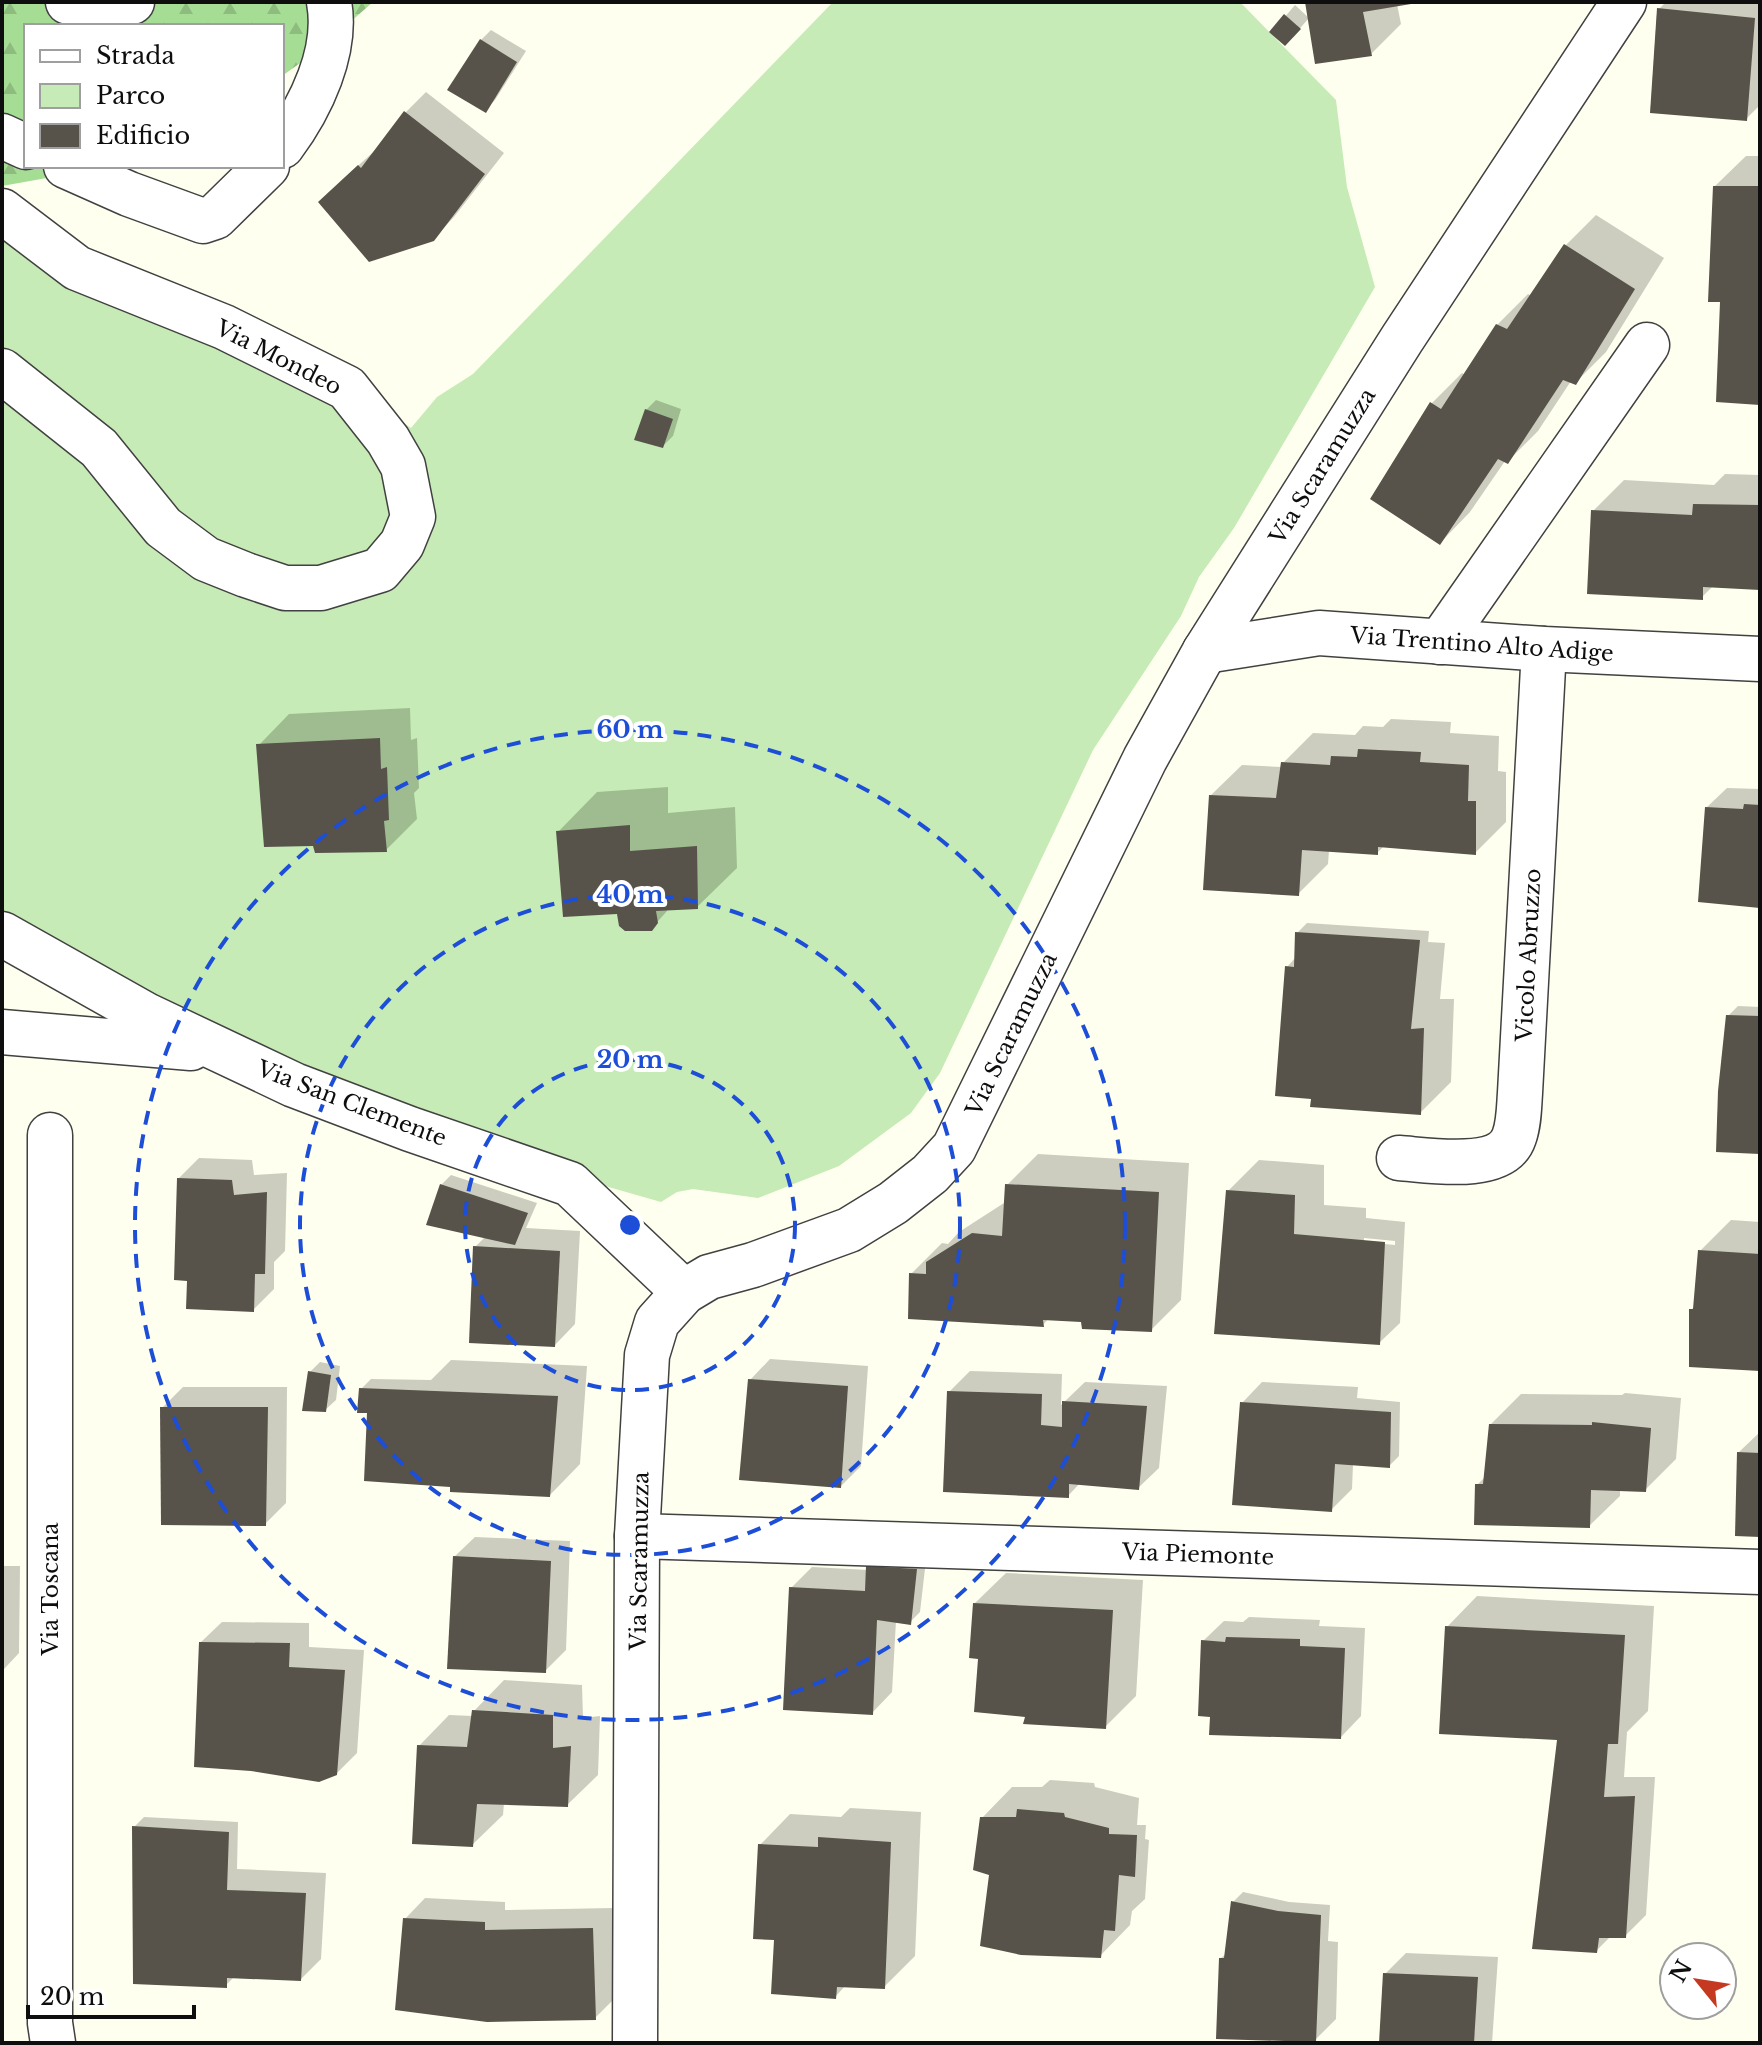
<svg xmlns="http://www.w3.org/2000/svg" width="1762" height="2045" font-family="'Libre Baskerville',serif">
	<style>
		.forest { fill: url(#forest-firs) }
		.park { fill: #c7ebb6 }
		.shadow { fill: #0003; fill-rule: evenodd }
		.building { fill: #57524a }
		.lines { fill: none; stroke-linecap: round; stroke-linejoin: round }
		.minor-casing { stroke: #414141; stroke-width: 47 }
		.minor { stroke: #fff; stroke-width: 44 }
		.ring { fill: none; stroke: #1d4ed8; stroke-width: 4; stroke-dasharray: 14 10 }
		.labels { text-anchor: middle; stroke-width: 8; stroke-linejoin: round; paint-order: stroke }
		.street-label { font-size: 22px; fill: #0e0e0e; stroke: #fff }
		.centre { fill: #1d4ed8; stroke: #fff; stroke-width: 4 }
		.ring-label { font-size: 24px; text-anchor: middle; font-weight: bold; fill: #1d4ed8; stroke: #fff; stroke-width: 8; stroke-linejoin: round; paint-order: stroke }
	</style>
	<defs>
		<pattern id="forest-firs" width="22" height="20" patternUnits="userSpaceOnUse" patternTransform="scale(2)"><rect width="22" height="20" fill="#a6dd95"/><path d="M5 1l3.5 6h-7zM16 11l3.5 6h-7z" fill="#8ebc7f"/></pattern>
	</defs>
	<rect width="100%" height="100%" fill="#ffffef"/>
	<path class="forest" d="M2,2h371l-56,49 -35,25v-50h-256v140h88l-112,20z"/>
	<path class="park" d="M833,2h407l96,98 11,87 28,100 -141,241 -35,49 -18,39 -88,134 -153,323 -29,40 -72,53 -81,32 -65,-9 -16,3 -16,10 -227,-65 -432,-216v-721l32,33 354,179 23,16 26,-31 36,-23z"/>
	<g class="shadow">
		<path d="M1307,2h101l-11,2 4,20 -30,30z"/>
		<path d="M1666,2h94v103l-13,13 -88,-109z"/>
		<path d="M1295,5l14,13 -14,16 -23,-2z"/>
		<path d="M491,30l35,21 -31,49 -10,10 -4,-70z"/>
		<path d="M426,92l78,61 -50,64 -21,22 -92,-58 39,-35 25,-33z"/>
		<path d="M1746,156h14v247l-38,-103 -7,-114z"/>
		<path d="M1596,215l68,43 -58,94 -31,31 -4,-2 -33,50 -31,31 -2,-1 -35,51 -30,31 -8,-140 30,-30 3,2 32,-50 31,-31 4,2 33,-50z"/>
		<path d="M656,400l25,9 -8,27 -10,10 -17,-36z"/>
		<path d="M1725,474l35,1v113l-46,-3 -12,12 -109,-86 31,-31 90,5z"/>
		<path d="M410,708l1,32 6,-2 2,50 -5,5 3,26 -31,31 -127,-105 30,-31z"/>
		<path d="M1391,719l60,3 -1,11 49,3 -1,35 8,1v50l-31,31 -91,-7 -7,7 -48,-3 -1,14 -30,30 -87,-99 31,-30 40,2 1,-4 30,-30 42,2 8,-9 20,1z"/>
		<path d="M668,787v26l67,-6 2,61 -40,39 -30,1v3l-16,18 -32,-20 -61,-77 39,-40z"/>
		<path d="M1727,788l33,1v117l-54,-98z"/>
		<path d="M1307,923l122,8 -1,11 17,1 -5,56h14l-3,83 -31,31 -107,-16 -26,-130 9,-10 1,-24z"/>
		<path d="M1738,1006l22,1v145l-32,-136z"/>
		<path d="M1038,1154l151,9 -8,137 -30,30 -68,-10 -34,-2 -6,7 -132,-51 31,-31 6,1 11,-12 45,-29 3,-18z"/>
		<path d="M199,1158l53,2 2,15 33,-2 -2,78 -11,11v27l-21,21 -64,-31 -10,-101z"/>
		<path d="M1259,1160l65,5v40l42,3v10l39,4 -5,101 -21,20 -151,-152zM1364,1238l31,3v4l-31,-3z"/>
		<path d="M451,1175l86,28 -11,25 54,3 -5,93 -20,21 -80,-98 11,-11 -45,-51z"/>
		<path d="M1731,1220l29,2v147l-69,-59 5,-5 4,-54z"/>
		<path d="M770,1359l98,7 -7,100 -20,20 -91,-106z"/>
		<path d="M451,1360l136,6 -7,98 -30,31 -98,-10 -91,-96 10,-10 60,1z"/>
		<path d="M320,1362l20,4 -4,34 -11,10 -15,-38z"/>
		<path d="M970,1371l92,3 -1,31 24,-23 82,4 -8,82 -21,20 -58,-5 -12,13 -119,-104z"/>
		<path d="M1262,1382l96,5 -1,11 43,4 -1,54 -10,10 -36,-2 -1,25 -21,21 -89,-107z"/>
		<path d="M183,1387h104l-1,116 -21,21 -103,-116z"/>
		<path d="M1625,1393l56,5 -5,61 -31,31 -25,-1v7l-31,30 -112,-41 9,-9 5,-52 30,-30 101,1z"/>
		<path d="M1760,1432v103l-21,-83z"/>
		<path d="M475,1537l95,4 -4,109 -21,21 -91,-114z"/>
		<path d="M878,1557l48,3 -6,52 -10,10 -14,-1 -4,71 -20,21 -81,-125 21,-21 56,3z"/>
		<path d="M2,1566h18l-1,87 -15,16 -2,91z"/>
		<path d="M1006,1573l137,7 -7,116 -31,31 -77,-12 -48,-58 -5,-54z"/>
		<path d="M1477,1596l177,10 -6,105 -21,21 -3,45h31l-9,138 -21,21h-14l-15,15 -37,-212 -112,-112z"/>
		<path d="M1249,1617l71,3 -1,6 46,2 -4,88 -20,21 -129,-21 -9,-75 21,-20 19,1z"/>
		<path d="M222,1622l87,1v24l55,3 -7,103 -21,21 -135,-132z"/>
		<path d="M504,1680l78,5 1,33 17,-2 -2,59 -31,30 -63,-2 -1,12 -31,30 -53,-99 30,-31 24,1 1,-5z"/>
		<path d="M1050,1780l44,3 1,4 44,11 -2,27h9l-1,14 4,1 -4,59 -13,12 -2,14 -30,31 -108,-82 -10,-56 30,-31h30z"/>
		<path d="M850,1808l71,4 -6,144 -31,31 -38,-2 -11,12 -59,-59 -16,-93 30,-31 51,3z"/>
		<path d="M144,1817l94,5 -1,47 89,4 -5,86 -20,20 -66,-3 -9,9 -92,-158z"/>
		<path d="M1243,1892l46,10 41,3 -2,36 10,1 -2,77 -21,21 -94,-82 5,-4 7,-52z"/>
		<path d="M425,1898l80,4v8l108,-2 3,89 -21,21 -190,-99z"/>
		<path d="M1406,1953l92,4 -6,86h-111l4,-69z"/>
	</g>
	<g class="building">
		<path d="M1305,2h106v2l-48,8 9,44 -57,8z"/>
		<path d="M1657,8l98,10 -8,103 -97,-8z"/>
		<path d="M1284,14l17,15 -16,17 -16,-14z"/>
		<path d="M480,39l37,23 -31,51 -39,-23z"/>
		<path d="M404,111l81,63 -51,67 -65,21 -51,-60 40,-37 3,3z"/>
		<path d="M1713,186h47v219l-44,-3 4,-100h-12z"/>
		<path d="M1564,244l71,45 -59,96 -13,-5 -55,84 -10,-5 -58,86 -70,-46 60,-97 11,7 55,-85 11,5z"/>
		<path d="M645,409l28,10 -10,29 -29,-8z"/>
		<path d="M1693,504l67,1v85l-57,-3v13l-116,-6 4,-84 101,5z"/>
		<path d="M380,738l1,31 6,-2 2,53 -5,1 3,31 -72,1 -2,-7 -49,1 -8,-103z"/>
		<path d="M1358,749l63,3 -1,10 49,3 -1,36h8v54l-98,-8v8l-76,-5 -3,46 -96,-6 6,-95 67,3 5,-36 49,3 1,-9 26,1z"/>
		<path d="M1744,804l16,1v103l-62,-6 7,-95 38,2z"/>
		<path d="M630,825v26l67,-5 1,63 -42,2 2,12 -6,8h-27l-6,-5 -2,-12 -54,3 -7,-86z"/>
		<path d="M1295,932l125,8 -9,89 13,-1 -3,87 -111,-8 1,-8 -36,-3 10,-130 9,1z"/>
		<path d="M1726,1015l34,1v138l-44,-2 2,-61z"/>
		<path d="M177,1178l55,2 2,15 33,-3 -2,82h-10l-1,38 -68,-3 1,-28 -13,-1z"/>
		<path d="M440,1184l88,29 -13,32 -89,-20z"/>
		<path d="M1005,1184l154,8 -7,140 -70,-3 -1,-7 -38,-2 1,7 -136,-8 1,-46 17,1v-12l46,-29 30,3z"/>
		<path d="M1226,1190l69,5 -1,39 91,8 -5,103 -166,-11z"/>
		<path d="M473,1246l87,5 -5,96 -86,-4z"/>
		<path d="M1698,1250l62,4v117l-71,-4v-58h4z"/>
		<path d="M308,1371l23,4 -5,37 -24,-1z"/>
		<path d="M748,1379l100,7 -7,102 -102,-8z"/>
		<path d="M359,1388l199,8 -8,101 -100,-5v-5l-86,-6 3,-68h-10z"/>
		<path d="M947,1391l95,3 -1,31 21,2v-26l85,5 -8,84 -70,-6v14l-126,-6z"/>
		<path d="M1240,1402l151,10 -1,56 -55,-4 -3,48 -100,-7z"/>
		<path d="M160,1407h108l-2,119 -105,-1z"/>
		<path d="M1592,1422l59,6 -5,64 -55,-2 -1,38 -116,-3 1,-41h8l6,-60 103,1z"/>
		<path d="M1737,1452l23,1v84l-25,-1z"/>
		<path d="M453,1556l98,5 -5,112 -99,-4z"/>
		<path d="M866,1566l51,3 -6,56 -34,-5 -4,95 -90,-5 6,-123 76,4z"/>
		<path d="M973,1603l140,7 -7,119 -83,-5 2,-7 -51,-5 4,-53 -9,-1z"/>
		<path d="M1445,1626l180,9 -7,109h-10l-4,53 31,-1 -9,142h-27l-2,15 -65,-4 25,-209 -118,-6z"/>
		<path d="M1226,1637l74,2v7l45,2 -4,91 -132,-4 1,-18 -12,-1 3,-76 24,2z"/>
		<path d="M199,1642l91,1 -1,24 56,3 -8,105 -18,7 -68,-11 -57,-4z"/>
		<path d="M472,1710l81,5v33l18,-2 -3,61 -91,-3 -4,43 -61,-3 5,-99 50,2z"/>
		<path d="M1017,1809l47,4 1,4 44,11v6l28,1 -2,42 -16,-2 -4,56 -11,-1 -3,28 -80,-3 -41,-9 9,-71 -16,-5 7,-53h36z"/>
		<path d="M132,1826l97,6 -2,58 79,3 -5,88 -74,-3v10l-94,-4z"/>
		<path d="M818,1837l73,5 -6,147 -48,-2 -1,12 -65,-5 3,-54 -21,-1 5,-95 60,3z"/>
		<path d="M1231,1901l47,10 43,4 -5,127 -100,-3 3,-81h5z"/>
		<path d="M403,1918l82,4v8l108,-2 3,92 -109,2 -92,-12z"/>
		<path d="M1383,1973l95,4 -4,66h-95z"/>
	</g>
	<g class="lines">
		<defs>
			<g id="minor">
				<path d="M68,2l15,3 49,-3"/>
				<path d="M2,136l24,11"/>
				<path d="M282,146c29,-39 56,-95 47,-144"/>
				<path d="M66,166l63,28 74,27 12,-4 52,-51"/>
				<path d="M2,211l75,57 147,59 123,61 41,52 15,26 10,51 -11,27 -22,26 -59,18h-36l-39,-13 -40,-16 -43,-32 -64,-79 -97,-77"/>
				<path d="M1440,642l207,-297"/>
				<path d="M1205,651l114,-18 225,16 216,10"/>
				<path d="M2,934l144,81 148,70 116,44 160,55 114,108"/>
				<path d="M2,1032l189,16"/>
				<path d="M50,1135v888l3,20"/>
				<path d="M1399,1158c30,2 103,15 115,-21 5,-13 5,-30 6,-44l24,-444"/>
				<path d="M637,1536l1123,36"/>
				<path d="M635,2043l2,-507 10,-181 10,-33 27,-30 25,-15 44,-12 96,-35 44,-27 37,-29 24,-26 191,-389 60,-108 197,-312 222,-337"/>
			</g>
		</defs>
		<use href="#minor" class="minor-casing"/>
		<use href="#minor" class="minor"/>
	</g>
	<g class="ring">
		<circle cx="630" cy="1225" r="165"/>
		<circle cx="630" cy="1225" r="330"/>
		<circle cx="630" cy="1225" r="495"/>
	</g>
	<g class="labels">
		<g class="street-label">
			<text transform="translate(279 357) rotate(27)" y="8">Via Mondeo</text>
			<text transform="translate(1322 466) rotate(-58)" y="8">Via Scaramuzza</text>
			<text transform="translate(1482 644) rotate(4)" y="8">Via Trentino Alto Adige</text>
			<text transform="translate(1528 955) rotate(-87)" y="8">Vicolo Abruzzo</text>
			<text transform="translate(1011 1034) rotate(-64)" y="8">Via Scaramuzza</text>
			<text transform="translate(352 1103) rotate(21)" y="8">Via San Clemente</text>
			<text transform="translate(1198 1554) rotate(2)" y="8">Via Piemonte</text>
			<text transform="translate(639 1561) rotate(-89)" y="8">Via Scaramuzza</text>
			<text transform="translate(50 1589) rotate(-90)" y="8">Via Toscana</text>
		</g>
	</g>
	<circle cx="630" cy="1225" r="12" class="centre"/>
	<g class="ring-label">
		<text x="630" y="738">60 m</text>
		<text x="630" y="903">40 m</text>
		<text x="630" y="1068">20 m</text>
	</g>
	<rect width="1762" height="2045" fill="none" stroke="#0e0e0e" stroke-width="8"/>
	<rect x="24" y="24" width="260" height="144" fill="#ffffff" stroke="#9f9f9f" stroke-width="2"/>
	<rect x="40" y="50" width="40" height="12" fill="#ffffff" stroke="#9f9f9f" stroke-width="2"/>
	<text x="96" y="64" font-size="24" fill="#0e0e0e">Strada</text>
	<rect x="40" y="84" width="40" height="24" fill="#c7ebb6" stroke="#9f9f9f" stroke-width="2"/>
	<text x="96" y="104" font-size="24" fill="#0e0e0e">Parco</text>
	<rect x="40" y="124" width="40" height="24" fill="#57524a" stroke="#9f9f9f" stroke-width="2"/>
	<text x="96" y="144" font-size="24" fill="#0e0e0e">Edificio</text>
	<g transform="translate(1698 1981) rotate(300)"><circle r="38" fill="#ffffff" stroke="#9f9f9f" stroke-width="2"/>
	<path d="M0-6L14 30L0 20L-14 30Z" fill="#c4391f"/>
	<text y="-12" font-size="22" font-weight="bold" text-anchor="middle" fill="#0e0e0e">N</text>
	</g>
	<path d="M28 2005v12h166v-12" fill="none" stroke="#0e0e0e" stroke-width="4"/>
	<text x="40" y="2005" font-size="24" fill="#0e0e0e" stroke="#ffffff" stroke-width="6" paint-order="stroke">20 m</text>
</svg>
